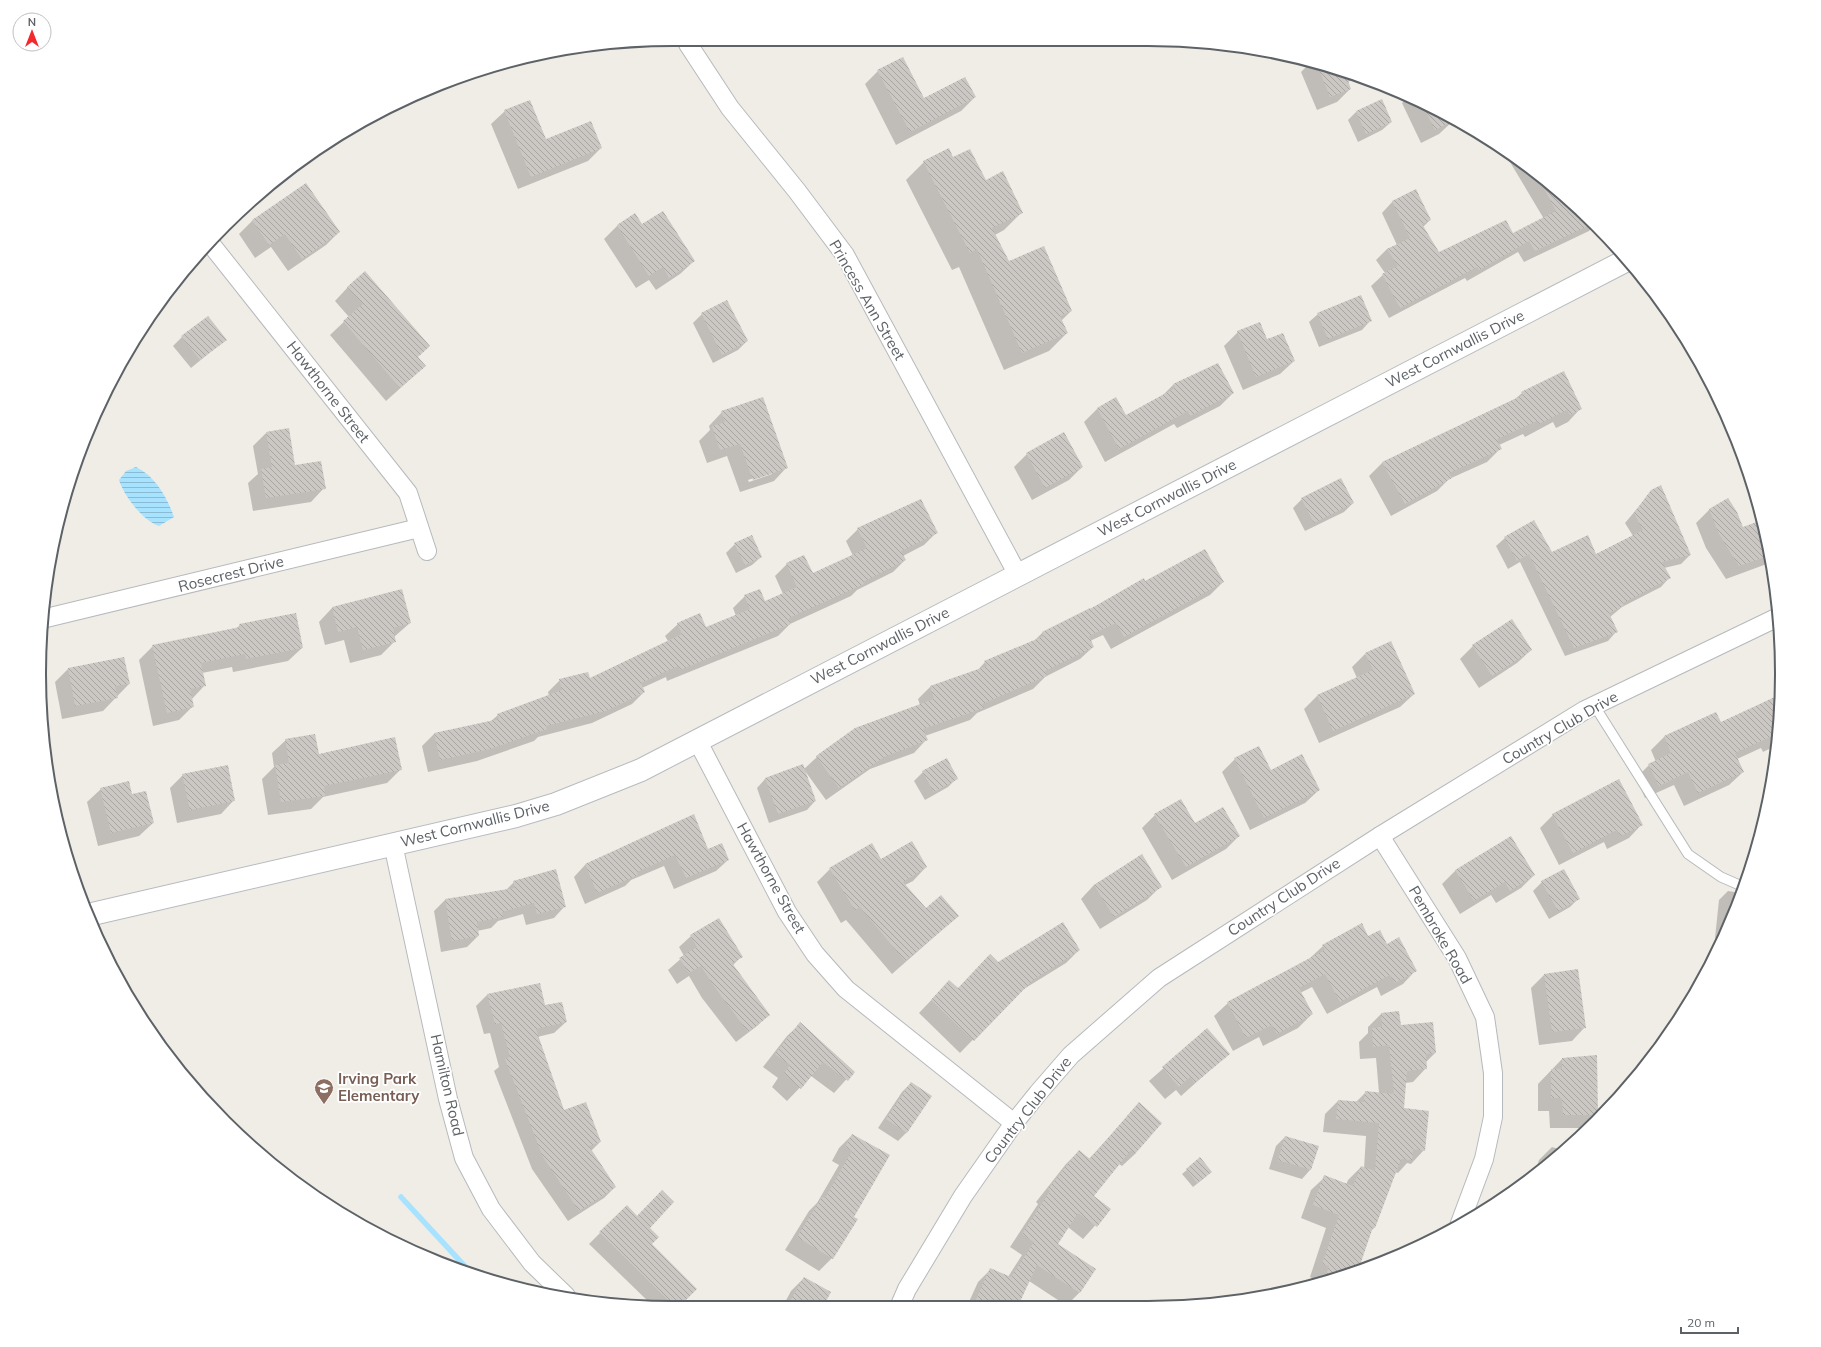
<svg xmlns="http://www.w3.org/2000/svg" width="1821" height="1347" font-family="Mulish,sans-serif">
	<style>
		.water { fill: url(#water-rules) }
		.shadow { fill: #0003; fill-rule: evenodd }
		.lines { fill: none; stroke-linecap: round; stroke-linejoin: round }
		.stream { stroke: #a7e2ff; stroke-width: 5.5 }
		.building { fill: url(#building-back-hatch) }
		.lane-casing { stroke: #b6b9bd; stroke-width: 11 }
		.street-casing { stroke: #b6b9bd; stroke-width: 20 }
		.secondary-casing { stroke: #b7bbc0; stroke-width: 24 }
		.lane { stroke: #fff; stroke-width: 9 }
		.street { stroke: #fff; stroke-width: 18 }
		.secondary { stroke: #fff; stroke-width: 22 }
		.labels { text-anchor: middle; stroke-width: 3.5; stroke-linejoin: round; paint-order: stroke }
		.street-label { font-size: 15px; fill: #5d6267; stroke: #fff }
		.education-label { font-size: 15px; font-weight: bold; fill: #785e54; stroke: #fff; text-anchor: start }
		.rim { fill: none; stroke: #5d6267; stroke-width: 2 }
	</style>
	<defs>
		<pattern id="water-rules" width="6" height="5" patternUnits="userSpaceOnUse"><rect width="6" height="5" fill="#a7e2ff"/><path d="M0 2.5h6" fill="none" stroke="#8bbbd2"/></pattern>
		<pattern id="building-back-hatch" width="6" height="6" patternUnits="userSpaceOnUse"><rect width="6" height="6" fill="#cbc7c3"/><path d="M-1 5l2 2M0 0l6 6M5-1l2 2" fill="none" stroke="#a8a5a2"/></pattern>
	</defs>
	<rect width="100%" height="100%" fill="#f0ede6"/>
	<path class="water" d="M136,467c19,9 31,30 38,50l-15,9c-16,-5 -35,-30 -40,-46l7,-9z"/>
	<g class="shadow">
		<path d="M1312,61l44,16 -8,5 2,7 -13,13 -20,8 -16,-38z"/>
		<path d="M878,71l46,28 51,-2 -14,14 -65,34 -31,-61z"/>
		<path d="M1408,97l20,7 25,17 -14,13 -18,9 -19,-40z"/>
		<path d="M505,111l40,30 56,7 -13,13 -70,28 -27,-65z"/>
		<path d="M1356,112l35,10 -9,8 -24,12 -10,-22z"/>
		<path d="M1501,147l94,77 -6,7 -65,31 -6,-10 -51,29 -2,-3 -76,40 -18,-32 14,-13 -9,-13 11,-11 10,-4 -15,-32 11,-12 37,19 -7,7 15,26 75,-18 31,-16z"/>
		<path d="M953,159l32,22 37,31 -18,18 -9,5 13,27 63,49 -10,10 6,12 -18,18 -45,19 -45,-103 -7,3 -46,-90 18,-18z"/>
		<path d="M306,184l33,48 -13,13 -38,26 -17,-24 -16,11 -16,-24 13,-13z"/>
		<path d="M635,215l7,10 52,36 -14,13 -24,16 -7,-10 -13,8 -32,-49 13,-13z"/>
		<path d="M348,287l77,79 -39,35 -56,-66 19,-18 -14,-16z"/>
		<path d="M702,314l45,27 -9,9 -25,13 -20,-40z"/>
		<path d="M1318,314l52,7 -8,9 -43,17 -10,-25z"/>
		<path d="M1238,332l56,29 -14,13 -37,16 -19,-44z"/>
		<path d="M182,337l43,3 -34,28 -18,-22z"/>
		<path d="M1218,364l15,29 -13,13 -43,22 -3,-4 -69,38 -21,-40 13,-13 19,-10 9,17 37,-20 11,-11z"/>
		<path d="M1522,393l59,15 -13,14 -12,6 -3,-6 -28,15 -2,-3 -24,11 2,3 -14,14 -38,17 -12,12 -46,25 -22,-40 13,-13 133,-64z"/>
		<path d="M722,412l65,55 -13,14 -34,11 -13,-36 -20,7 -8,-22 11,-11 -1,-4zM772,472v2l-23,8 -1,-2z"/>
		<path d="M266,433l28,33 30,22 -13,14 -58,9 -5,-28 10,-9 -5,-28z"/>
		<path d="M1027,454l55,13 -13,13 -37,20 -18,-33z"/>
		<path d="M1652,491l38,64 -9,9 -17,4 5,10 -8,9 -39,20 -12,10 6,15 -8,9 -43,15 -45,-94 -12,7 -12,-23 9,-8 47,15 43,2 38,-19 -8,-13z"/>
		<path d="M1302,499l51,4 -9,9 -39,19 -12,-23z"/>
		<path d="M1728,499l18,36 14,-14 3,5 6,34 -5,5 -38,14 -20,-31 -10,-25 13,-13z"/>
		<path d="M858,529l78,4 -12,12 -21,11 2,4 -12,12 -36,18 -6,6 -61,28 -12,12 -111,45 -1,-4 -24,11 2,4 -12,12 -40,19 -54,14 -4,4 -57,20 -49,11 -6,-26 12,-12 56,-12 8,-7 51,-19 -1,-4 12,-12 29,-1 79,-38 -3,-5 13,-12 28,4 30,-12 -3,-8 12,-12 19,6 19,-8 -8,-18 12,-12 25,10 41,-18 -7,-15z"/>
		<path d="M735,544l26,13 -9,8 -16,8 -10,-20z"/>
		<path d="M1145,582h78l-13,13 -99,54 -8,-14 -13,6 3,6 -13,12 -35,18 -12,12 -56,24 -7,7 -45,16 1,4 -12,13 -44,16 -44,31 -21,-29 10,30 -8,9 -38,13 -12,-35 8,-9 39,-10 13,-12 103,-52 -2,-6 12,-12 47,-16 8,-9 49,-21 9,-9z"/>
		<path d="M401,590l9,33 -16,14 1,4 -14,14 -31,8 -6,-23 -19,5 -6,-23 13,-14z"/>
		<path d="M240,625l62,23 -14,13 -55,11 -1,-5 -30,6 3,12 -13,14v8l-13,13 -26,6 -14,-66 14,-14 83,-17z"/>
		<path d="M1473,646l58,4 -14,13 -38,25 -19,-29z"/>
		<path d="M1365,654l49,40 -14,13 -81,36 -15,-34 13,-13 40,-18 -5,-11z"/>
		<path d="M68,669l61,15 -26,27 -41,8 -7,-37z"/>
		<path d="M1779,696l-2,49 -14,7 -2,-4 -24,11 6,13 -14,13 -45,21 -10,-21 -29,13 -9,-20 13,-13 7,-3 -5,-12 13,-13 51,-23 5,10z"/>
		<path d="M286,740l32,15 83,14 -14,14 -64,14 -12,12 -43,6 -6,-36 12,-12 -2,-14z"/>
		<path d="M1235,759l35,13 49,18 -14,13 -55,27 -28,-58z"/>
		<path d="M923,772l34,6 -9,9 -23,13 -11,-19z"/>
		<path d="M183,775l51,25 -13,14 -44,9 -7,-35z"/>
		<path d="M101,789l52,34 -14,13 -41,10 -11,-44z"/>
		<path d="M1155,815l84,21 -13,13 -54,31 -30,-52z"/>
		<path d="M1553,815l89,9 -13,14 -22,11 -3,-7 -45,23 -19,-37z"/>
		<path d="M57,820h1l3,15z"/>
		<path d="M708,850l20,10 -12,11 -42,18 -10,-23 -33,14 -6,6 -40,18 -11,-27 11,-12z"/>
		<path d="M1141,856l20,30 -14,14 -47,29 -19,-30 13,-14z"/>
		<path d="M881,860l45,7 -13,14 -8,4 21,24 32,7 -66,58 -46,-54 -5,3 -24,-41 13,-13z"/>
		<path d="M1456,870l78,5 -13,13 -25,15 -5,-8 -31,19 -18,-30z"/>
		<path d="M514,882l51,24 -11,12 -28,7 -3,-11 -25,7 -7,7 -14,3 1,5 -11,11 -26,5 -7,-41 11,-11 60,-9z"/>
		<path d="M1542,882l37,16 -9,9 -21,12 -16,-28z"/>
		<path d="M1728,891l13,2 -20,46 -6,-1 4,-38z"/>
		<path d="M691,936l50,21 -9,9 37,49 -12,11 -21,16 -34,-44 -13,-22 -12,8 -9,-14 16,-14 -5,-9z"/>
		<path d="M1368,937l19,8 29,25 -13,14 -22,12 -4,-9 -50,27 -15,-27 -12,6 12,21 -14,14 -35,18 -4,-9 -26,14 -19,-35 14,-13 81,-44 14,-13z"/>
		<path d="M1079,950l-13,13 -47,29 -59,61 -41,-40 17,-18 21,-5 41,-27z"/>
		<path d="M1544,975l41,52 -13,14 -33,4 -8,-57z"/>
		<path d="M487,995l58,11 21,16 -12,11 -17,4 27,75 36,30 -9,9 24,36 -11,11 -36,23 -36,-52 -38,-98 5,-4 -9,-34 -6,1 -8,-28z"/>
		<path d="M1381,1014l54,39 -9,9v6l-13,14 -8,1 -3,26 22,41 -13,14 -4,-1 -9,10 -3,-1 -21,56 -4,4 -14,39 -42,14 2,-5 -6,-3 16,-49 -25,-10 10,-28 14,-13 21,8 2,-5 13,-13 3,1 2,-32 -43,-4 2,-18 13,-13 17,2 11,-11 13,1 -3,-35 -16,1 -1,-17 9,-9v-6z"/>
		<path d="M801,1023l52,49 -19,21 -23,-17 -24,25 -15,-14 6,-9 -15,-11 24,-31z"/>
		<path d="M1207,1030l21,24 -47,42 -5,-6 -11,9 -16,-18z"/>
		<path d="M1562,1059l35,56 -14,13h-33l-1,-17h-11v-27z"/>
		<path d="M911,1083l-4,49 -9,9 -20,-13 24,-36z"/>
		<path d="M1139,1104l-4,50 -13,12 -3,-2 -26,32 17,13 -27,30 -15,-12 -12,17 38,25 -15,24 -11,11h-4l-35,-23 -11,23h-50l10,-22 13,-13 17,8 14,-22 -12,-8 28,-43 -2,-2 30,-38 13,-13 10,8z"/>
		<path d="M852,1135l1,82 -21,41 -13,13 -34,-21 24,-39 8,-8 22,-38 -7,-4 7,-13z"/>
		<path d="M1285,1137l32,10 -7,23 -8,9 -33,-10 7,-23z"/>
		<path d="M1552,1147l10,3 -28,26 5,-16z"/>
		<path d="M1200,1159l7,17 -14,11 -11,-13z"/>
		<path d="M627,1206l21,22 2,16 46,45 -18,17h-25l-64,-62z"/>
		<path d="M804,1278l26,15 -8,12 -39,1 8,-15z"/>
	</g>
	<g class="lines">
		<path class="stream" d="M401,1197l71,77"/>
	</g>
	<g class="building">
		<path d="M903,57l21,41 41,-21 11,20 -66,35 -33,-62z"/>
		<path d="M1316,62l29,11 6,16 -21,8z"/>
		<path d="M1382,99l10,23 -26,12 -10,-23z"/>
		<path d="M530,100l16,39 45,-18 11,27 -71,29 -27,-67z"/>
		<path d="M1421,102l7,2 27,16 -20,10z"/>
		<path d="M949,148l4,9 17,-8 16,31 17,-9 20,42 -31,15 17,33 35,-15 28,65 -12,5 8,17 -46,20 -45,-104 -7,4 -47,-92z"/>
		<path d="M1538,177l56,46 -59,28 -6,-10 -50,29 -2,-3 -77,41 -18,-34 16,-8 -11,-17 23,-11 -18,-37 24,-12 15,31 -9,4 17,28 67,-32 7,13 43,-22z"/>
		<path d="M306,183l34,49 -38,27 -17,-25 -16,11 -17,-25z"/>
		<path d="M663,211l32,50 -26,17 -6,-11 -14,9 -32,-51 18,-12 7,11z"/>
		<path d="M365,271l65,75 -12,11 8,9 -26,22 -57,-67 20,-17 -16,-17z"/>
		<path d="M1361,295l11,26 -44,18 -11,-26z"/>
		<path d="M727,300l21,41 -26,14 -21,-42z"/>
		<path d="M208,316l19,24 -27,20 -19,-24z"/>
		<path d="M1260,322l7,17 16,-6 12,28 -39,16 -19,-46z"/>
		<path d="M1218,363l16,30 -44,23 -2,-5 -69,38 -22,-41 19,-11 10,18 49,-27 -2,-4z"/>
		<path d="M1564,371l18,38 -12,6 -3,-5 -28,14 -2,-3 -40,18 5,10 -53,24 3,5 -47,26 -23,-42 141,-67 -2,-3z"/>
		<path d="M763,397l25,71 -35,12 -13,-36 -20,6 -8,-24 13,-4 -4,-11z"/>
		<path d="M289,428l6,37 26,-4 5,28 -60,9 -5,-29 11,-2 -6,-35z"/>
		<path d="M1064,432l19,35 -38,21 -19,-35z"/>
		<path d="M1341,478l13,25 -40,20 -13,-25z"/>
		<path d="M1661,485l30,70 -29,7 9,16 -48,25 1,3 -15,7 9,19 -44,16 -45,-94 -12,7 -13,-24 30,-17 18,32 36,-17 8,19 47,-24 -9,-17 17,-23z"/>
		<path d="M1728,498l9,14 6,15 19,-7 6,36 -29,10 -20,-32 -10,-25z"/>
		<path d="M921,499l17,34 -37,18 5,9 -43,22 1,2 -75,34 2,6 -111,46 -2,-4 -37,17 4,9 -39,19 -60,15 1,3 -57,20 -50,11 -6,-27 65,-14 -2,-5 65,-24 -3,-11 29,-7 2,6 92,-44 -5,-11 23,-10 6,14 44,-18 -6,-14 16,-6 5,12 32,-14 -11,-24 18,-8 9,18 54,-25 -10,-20z"/>
		<path d="M752,535l10,22 -17,8 -11,-22z"/>
		<path d="M1205,549l19,33 -100,55 -8,-14 -27,13 5,11 -49,24 2,5 -65,28 2,4 -61,21 5,11 -44,17 -45,31 -23,-32 39,-28 79,-29 -4,-13 57,-20 -3,-5 60,-25 -2,-4 48,-24v1l54,-31 1,3z"/>
		<path d="M402,589l9,34 -18,5 3,14 -33,8 -6,-23 -19,5 -6,-25z"/>
		<path d="M296,613l7,35 -57,11 -1,-5 -44,9 5,23 -16,3 4,18 -27,6 -15,-68 88,-18 -1,-3z"/>
		<path d="M1512,619l20,31 -40,26 -20,-31z"/>
		<path d="M1391,641l24,53 -82,37 -16,-36 56,-25 -8,-17z"/>
		<path d="M124,657l6,27 -15,2 3,12 -43,8 -7,-38z"/>
		<path d="M1779,695l-2,39 -42,19 9,19 -46,21 -10,-21 -29,14 -11,-22 23,-11 -7,-17 52,-24 5,10z"/>
		<path d="M315,734l4,20 76,-17 7,33 -78,16 1,10 -44,6 -6,-37 14,-2 -4,-24z"/>
		<path d="M1259,746l12,24 31,-16 18,36 -56,28 -30,-60z"/>
		<path d="M947,758l11,21 -24,13 -12,-21z"/>
		<path d="M803,764l13,37 -38,13 -13,-36z"/>
		<path d="M228,765l7,36 -45,9 -8,-36z"/>
		<path d="M1619,779l24,46 -22,11 -4,-6 -44,23 -21,-39z"/>
		<path d="M129,781l3,13 14,-3 8,32 -43,10 -11,-45z"/>
		<path d="M1181,799l14,24 28,-16 17,29 -54,31 -32,-53z"/>
		<path d="M694,814l14,35 14,-6 7,17 -43,18 -11,-23 -38,17 1,3 -41,18 -12,-29z"/>
		<path d="M1511,836l24,39 -25,16 -5,-9 -31,19 -19,-31z"/>
		<path d="M912,841l15,26 -24,15 23,26 15,-13 18,21 -54,45 -45,-54 -5,3 -26,-42 43,-25 9,16z"/>
		<path d="M1142,854l20,33 -48,30 -20,-32z"/>
		<path d="M556,869l10,38 -29,7 -3,-11 -32,9 1,5 -26,5 2,14 -27,5 -7,-42 70,-11 -2,-7z"/>
		<path d="M1564,869l16,30 -22,12 -17,-30z"/>
		<path d="M719,918l24,39 -11,6 38,52 -22,17 -34,-46 -13,-20 -12,7 -10,-15 18,-11 -7,-12z"/>
		<path d="M1063,922l17,28 -47,30 -59,61 -43,-41 18,-20 9,8 32,-34 8,8z"/>
		<path d="M1362,923l6,13 12,-6 7,14 12,-7 18,34 -22,12 -5,-8 -50,27 -15,-28 -26,14 14,26 -36,20 -5,-9 -26,13 -19,-36 98,-52 -3,-5z"/>
		<path d="M1578,969l8,59 -34,4 -8,-58z"/>
		<path d="M540,983l5,22 17,-3 5,20 -31,7 28,81 22,-8 15,40 -12,4 27,41 -37,24 -36,-54 -38,-98 5,-2 -9,-34 -6,1 -8,-30z"/>
		<path d="M1399,1011l2,14 32,-3 3,31 -10,1 1,15 -20,2 -3,37 25,3 -4,40 -12,-2 -1,11 -11,-1 -26,69 -2,-1 -15,44 -34,11 5,-16 -7,-2 17,-49 -26,-10 11,-30 29,11 8,-20 14,5 4,-48 -43,-4 2,-19 26,2 1,-11 29,3 -5,-49 -16,2 -1,-19 10,-1 -1,-14z"/>
		<path d="M800,1022l55,50 -7,9 -25,-19 -22,27 -17,-16 6,-8 -15,-11z"/>
		<path d="M1207,1028l23,26 -35,29 -5,-6 -11,10 -17,-20z"/>
		<path d="M1597,1055l1,60h-35l-1,-17h-11v-29h11v-11z"/>
		<path d="M911,1082l21,14 -25,37 -21,-14z"/>
		<path d="M1139,1102l23,21 -27,31 -4,-4 -37,46 17,13 -14,18 -19,-14 -20,31 38,25 -16,24 -43,-28 -18,39h-45l16,-36 21,9 23,-35 -12,-8 28,-43 -2,-2 31,-39 11,9z"/>
		<path d="M852,1134l38,21 -36,62 4,2 -25,40 -36,-22 25,-40 3,1 27,-47 -7,-4z"/>
		<path d="M1285,1136l34,10 -8,24 -33,-10z"/>
		<path d="M1200,1157l12,15 -15,11 -11,-14z"/>
		<path d="M662,1190l12,12 -24,26 9,9 -7,7 45,45 -17,17h-6l-75,-74 28,-27 10,11z"/>
		<path d="M804,1277l27,15 -7,13 -37,1z"/>
	</g>
	<g class="lines">
		<defs>
			<path id="lane" d="M1594,705l94,149 33,23 23,10"/>
			<g id="street">
				<path d="M688,44l42,64 67,83 48,64 173,320"/>
				<path d="M210,243l198,250 19,58"/>
				<path d="M42,619l377,-91"/>
				<path d="M697,740l90,172 28,42 31,35 168,134"/>
				<path d="M1380,836l77,122 28,59 8,56v44l-9,42 -25,67"/>
				<path d="M393,844l55,255 16,59 27,51 41,54 34,33"/>
				<path d="M900,1305l7,-16 56,-93 51,-73 24,-30 33,-38 88,-77 221,-142 205,-126 193,-93"/>
			</g>
			<path id="secondary" d="M88,915l428,-99 40,-12 85,-34 986,-510"/>
		</defs>
		<use href="#lane" class="lane-casing"/>
		<use href="#street" class="street-casing"/>
		<use href="#secondary" class="secondary-casing"/>
		<use href="#lane" class="lane"/>
		<use href="#street" class="street"/>
		<use href="#secondary" class="secondary"/>
	</g>
	<defs>
		<symbol id="school-pin" viewBox="-11 -11 22 30"><path d="M0 17L-7.5 6A9.5 9.5 0 1 1 7.5 6Z" fill="#8d6e63" stroke="#fff"/><path d="M0-5L7-2L0 1L-7-2ZM-4 1L0 2.5L4 1V4Q0 6-4 4Z" fill="#fff"/></symbol>
	</defs>
	<g fill-rule="evenodd">
		<use href="#school-pin" x="313" y="1077" width="22" height="30"/>
	</g>
	<g class="labels">
		<g class="street-label">
			<text transform="translate(867 300) rotate(60)" y="5">Princess Ann Street</text>
			<text transform="translate(1455 349) rotate(-27)" y="5">West Cornwallis Drive</text>
			<text transform="translate(328 392) rotate(52)" y="5">Hawthorne Street</text>
			<text transform="translate(1167 498) rotate(-27)" y="5">West Cornwallis Drive</text>
			<text transform="translate(231 574) rotate(-14)" y="5">Rosecrest Drive</text>
			<text transform="translate(880 646) rotate(-27)" y="5">West Cornwallis Drive</text>
			<text transform="translate(1560 728) rotate(-30)" y="5">Country Club Drive</text>
			<text transform="translate(475 824) rotate(-14)" y="5">West Cornwallis Drive</text>
			<text transform="translate(771 878) rotate(61)" y="5">Hawthorne Street</text>
			<text transform="translate(1284 897) rotate(-33)" y="5">Country Club Drive</text>
			<text transform="translate(1440 935) rotate(60)" y="5">Pembroke Road</text>
			<text transform="translate(447 1085) rotate(77)" y="5">Hamilton Road</text>
			<text transform="translate(1028 1110) rotate(-52)" y="5">Country Club Drive</text>
		</g>
		<g class="education-label">
			<text x="338" y="1084">Irving Park<tspan x="338" dy="17">Elementary</tspan></text>
		</g>
	</g>
	<path d="M0 0H1821V1347H0ZM673 46H1148A627 627 0 0 1 1775 673V674A627 627 0 0 1 1148 1301H673A627 627 0 0 1 46 674V673A627 627 0 0 1 673 46Z" fill="#fff" fill-rule="evenodd"/>
	<path class="rim" d="M673 46H1148A627 627 0 0 1 1775 673V674A627 627 0 0 1 1148 1301H673A627 627 0 0 1 46 674V673A627 627 0 0 1 673 46Z"/>
	<g transform="translate(32 32)"><circle r="19" fill="#ffffff" stroke="#bec0c2"/>
	<path d="M0-3L7 15L0 10L-7 15Z" fill="#f22a2e"/>
	<text y="-6" font-size="11" font-weight="bold" text-anchor="middle" fill="#5d6267">N</text>
	</g>
	<path d="M1681 1327v6h57v-6" fill="none" stroke="#5d6267" stroke-width="2"/>
	<text x="1687" y="1327" font-size="12" fill="#5d6267" stroke="#ffffff" stroke-width="3" paint-order="stroke">20 m</text>
</svg>
